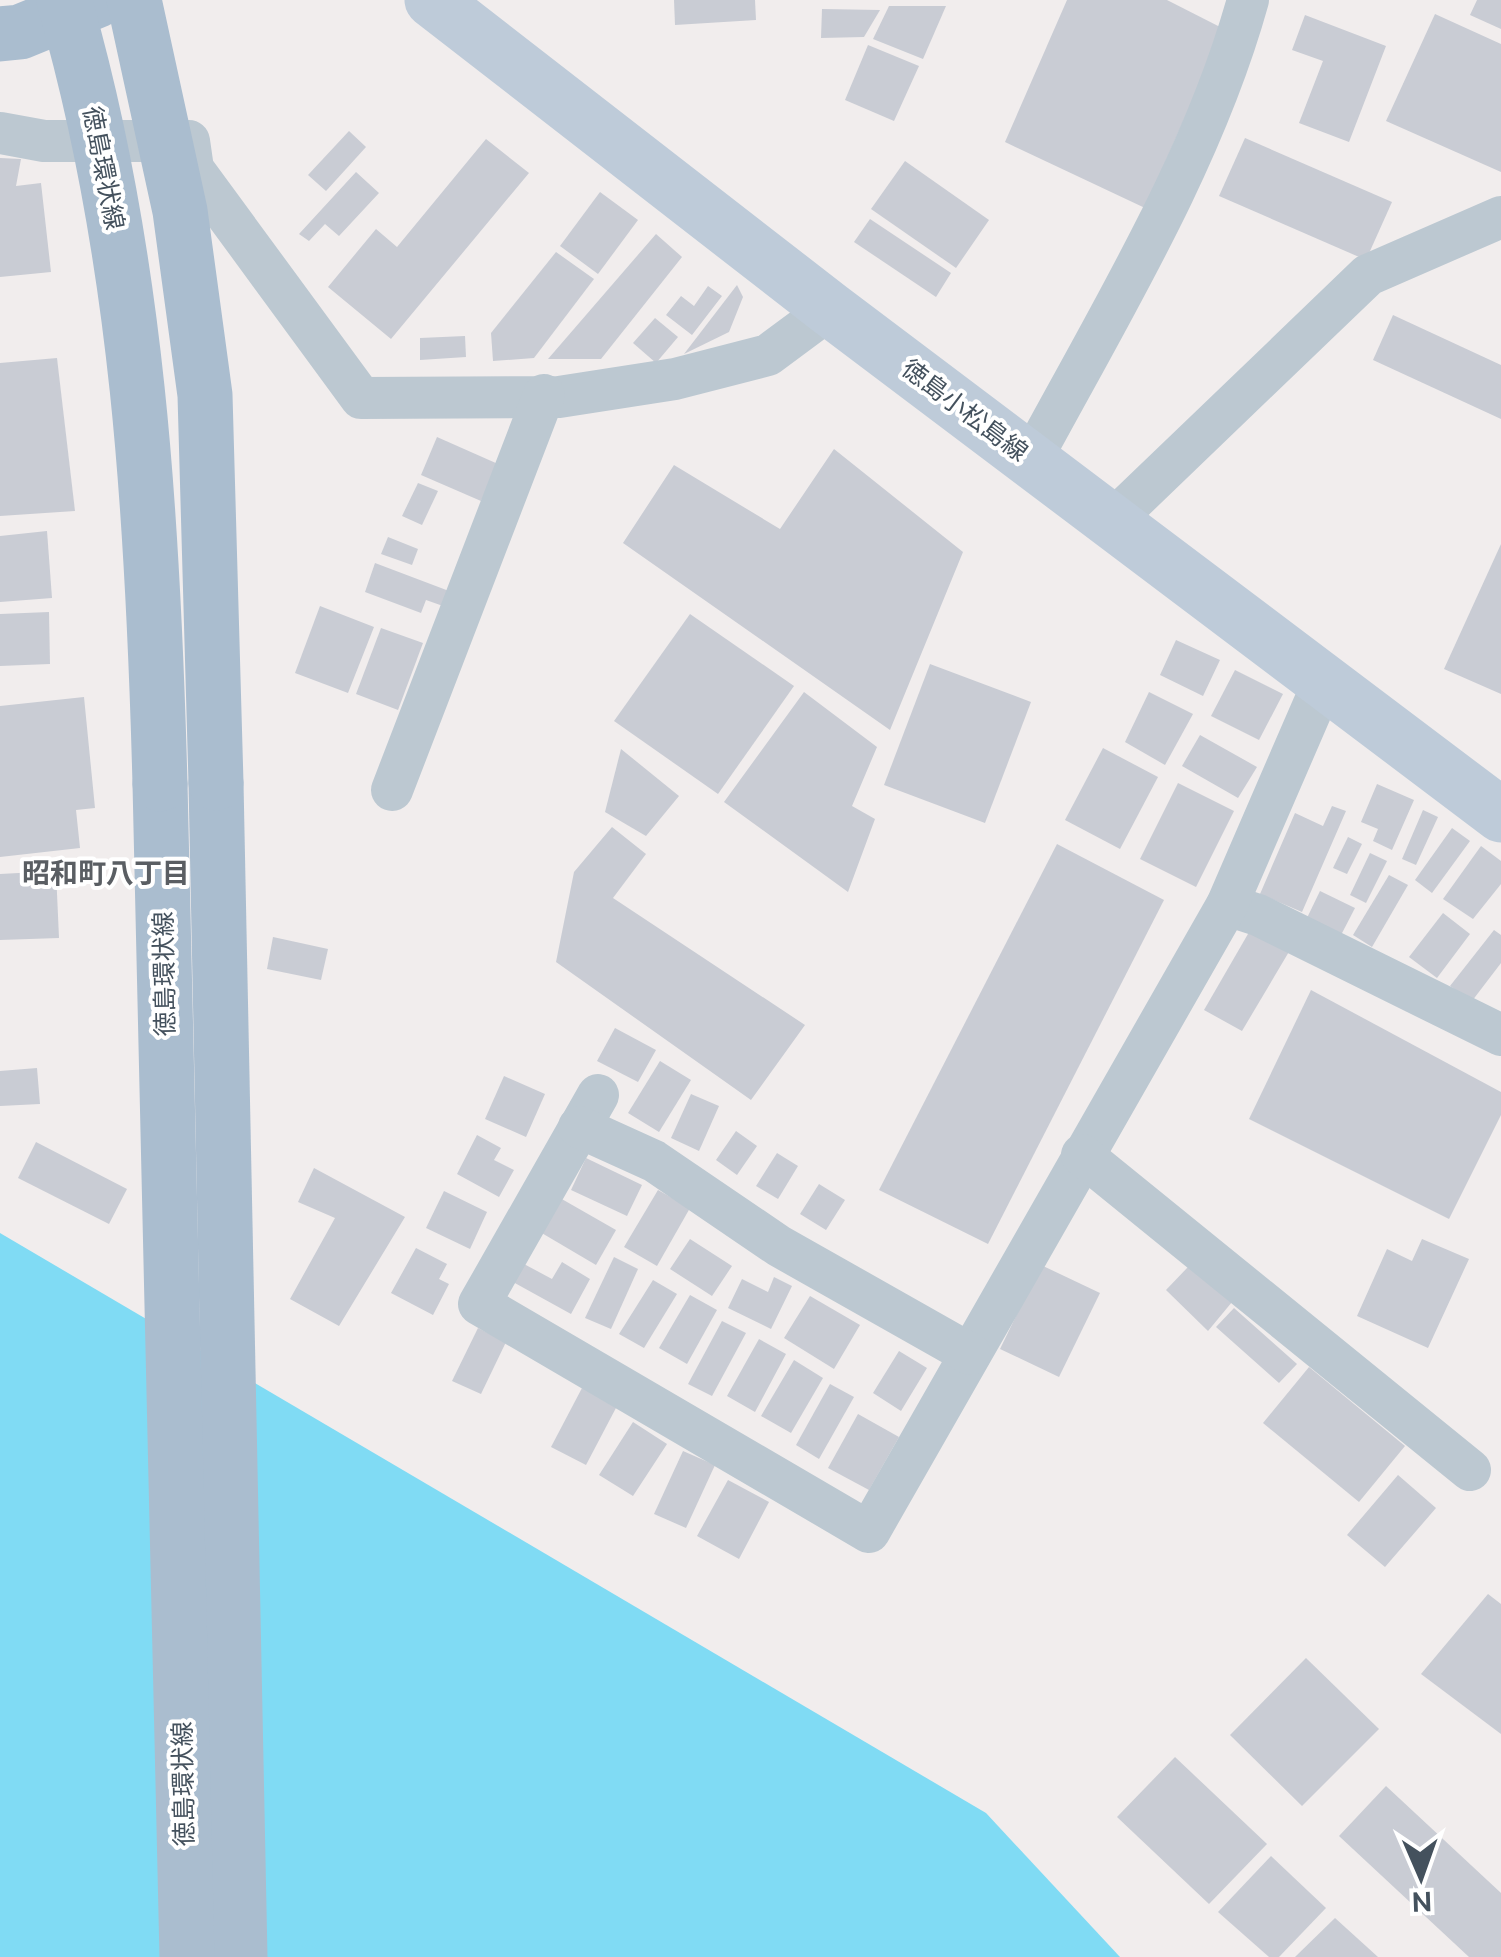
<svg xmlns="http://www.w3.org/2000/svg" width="1501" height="1957" font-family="Ubuntu,'Noto Sans JP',sans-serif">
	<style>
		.water { fill: #80dbf4 }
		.building { fill: #c9ccd4 }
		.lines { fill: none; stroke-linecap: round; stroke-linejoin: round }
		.minor { stroke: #bcc8d1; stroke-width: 42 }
		.secondary { stroke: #becbd9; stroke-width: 55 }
		.primary { stroke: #aabdcf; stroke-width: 55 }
		.primary-bridge { stroke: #aabdcf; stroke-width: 55 }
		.labels { text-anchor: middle; stroke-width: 8; stroke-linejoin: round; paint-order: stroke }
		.street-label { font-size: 25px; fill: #44515d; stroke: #fff }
		.neighbourhood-label { font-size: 28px; font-weight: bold; fill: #5a5e63; stroke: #fff }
	</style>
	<rect width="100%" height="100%" fill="#f1eded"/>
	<path class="water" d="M0,1233l986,580 134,144h-1120z"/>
	<g class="building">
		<path d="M674,0h81l1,20 -81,5z"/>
		<path d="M1067,0h100l57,29 -79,179 -140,-66z"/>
		<path d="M1477,0h24v29l-31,-14z"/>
		<path d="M889,6h57l-23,53 -50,-20z"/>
		<path d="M822,9l58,1 -16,27 -43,1z"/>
		<path d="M1435,14l66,30v128l-115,-51z"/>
		<path d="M1305,15l81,31 -37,96 -50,-19 24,-62 -31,-11z"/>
		<path d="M868,45l51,21 -25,55 -49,-21z"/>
		<path d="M349,131l17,16 -40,44 -18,-16z"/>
		<path d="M1245,138l147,64 -26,58 -147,-64z"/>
		<path d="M486,139l43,34 -138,166 -63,-52 48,-58 21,18z"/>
		<path d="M0,158l21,1 -5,27 25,-3 10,89 -51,5z"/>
		<path d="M905,161l84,59 -33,48 -85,-59z"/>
		<path d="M356,172l23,21 -40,43 -14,-12 -16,17 -10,-7z"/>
		<path d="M600,192l38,28 -40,54 -38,-28z"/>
		<path d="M870,219l81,54 -15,24 -82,-55z"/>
		<path d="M656,234l26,23 -81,102h-53z"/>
		<path d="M556,252l38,27 -60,79 -41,3 -2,-28z"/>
		<path d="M737,285l6,12 -14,35 -45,22z"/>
		<path d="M708,286l14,10 -30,39 -26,-20 15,-19 13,10z"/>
		<path d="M1393,315l108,50v54l-128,-59z"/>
		<path d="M655,318l23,19 -22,26 -23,-20z"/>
		<path d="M465,336l1,21 -46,3v-22z"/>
		<path d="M57,358l18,153 -75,5v-153z"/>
		<path d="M437,437l61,27 -17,37 -60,-26z"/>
		<path d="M834,449l129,103 -73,178 -267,-187 51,-78 106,64z"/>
		<path d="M418,483l20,8 -16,34 -20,-9z"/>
		<path d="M47,531l5,67 -52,4v-66z"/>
		<path d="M388,537l30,12 -6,16 -31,-11z"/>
		<path d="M1501,544v150l-57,-25z"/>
		<path d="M375,563l74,28 -6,15 -17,-6 -5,13 -56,-21z"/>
		<path d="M320,606l54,21 -26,66 -53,-20z"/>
		<path d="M49,612l1,52 -50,2v-52z"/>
		<path d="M690,614l104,72 -76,108 -104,-73z"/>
		<path d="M381,628l42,15 -25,67 -42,-16z"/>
		<path d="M1176,640l44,20 -17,36 -43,-21z"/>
		<path d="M930,664l101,38 -46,121 -101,-38z"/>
		<path d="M1235,670l48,24 -24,46 -48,-24z"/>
		<path d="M804,692l73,55 -25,59 23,13 -27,73 -124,-90z"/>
		<path d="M1149,692l44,22 -28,51 -40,-23z"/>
		<path d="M84,697l11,111 -19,2 4,38 -80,9v-151z"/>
		<path d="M1200,735l57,32 -19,31 -56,-32z"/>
		<path d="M1103,748l55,29 -38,72 -55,-29z"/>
		<path d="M621,749l58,47 -33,40 -41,-24z"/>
		<path d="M1178,783l56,28 -38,76 -56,-28z"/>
		<path d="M1377,784l37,16 -22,50 -19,-9 5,-12 -17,-7z"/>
		<path d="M1332,806l14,5 -44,101 -42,-18 35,-81 28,13z"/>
		<path d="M1423,810l15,7 -22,48 -14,-6z"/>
		<path d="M612,827l34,27 -33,44 192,127 -54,75 -195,-138 18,-90z"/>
		<path d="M1452,828l18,13 -38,52 -17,-13z"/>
		<path d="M1348,837l14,7 -15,30 -14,-6z"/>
		<path d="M1057,844l107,56 -176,344 -109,-54z"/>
		<path d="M1481,846l20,15v23l-28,35 -30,-20z"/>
		<path d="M1370,853l17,8 -21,42 -16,-8z"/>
		<path d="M56,871l3,67 -59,2v-66z"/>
		<path d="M1389,875l19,10 -36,62 -19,-12z"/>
		<path d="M1320,891l35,17 -15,29 -34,-17z"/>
		<path d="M1443,913l27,21 -33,44 -28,-21z"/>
		<path d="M1252,927l38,23 -48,81 -38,-21z"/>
		<path d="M1494,930l7,5v28l-29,38 -22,-15z"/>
		<path d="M273,937l55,12 -7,31 -54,-11z"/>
		<path d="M1311,990l190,102v23l-52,104 -200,-100z"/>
		<path d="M615,1028l41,22 -18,32 -41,-21z"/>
		<path d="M660,1061l31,19 -32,52 -31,-19z"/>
		<path d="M37,1068l3,36 -40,2v-35z"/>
		<path d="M504,1076l41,18 -19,43 -41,-18z"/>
		<path d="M691,1094l28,12 -20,45 -28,-13z"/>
		<path d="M736,1131l21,15 -20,29 -21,-15z"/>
		<path d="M477,1135l24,13 -7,12 20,10 -15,27 -42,-23z"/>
		<path d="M36,1142l91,47 -18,35 -91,-46z"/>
		<path d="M777,1153l21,13 -20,33 -22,-13z"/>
		<path d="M586,1158l56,27 -15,31 -56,-26z"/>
		<path d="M314,1168l91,49 -66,109 -49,-27 45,-81 -37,-16z"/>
		<path d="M819,1184l26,16 -19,30 -26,-16z"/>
		<path d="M658,1190l32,18 -33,58 -33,-19z"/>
		<path d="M444,1191l43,21 -17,37 -44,-21z"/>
		<path d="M560,1198l56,32 -20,35 -56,-33z"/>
		<path d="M690,1239l42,27 -20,30 -42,-27z"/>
		<path d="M1422,1239l47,20 -41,89 -71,-32 30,-67 25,12z"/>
		<path d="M416,1248l31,16 -8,15 10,5 -16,31 -42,-22z"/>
		<path d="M614,1257l24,12 -27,60 -26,-11z"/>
		<path d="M562,1262l28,17 -19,35 -58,-32 11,-18 28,15z"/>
		<path d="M1041,1265l59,28 -41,84 -59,-28z"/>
		<path d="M1188,1267l44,35 -24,29 -42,-41z"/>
		<path d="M774,1277l18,9 -21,43 -43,-21 14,-29 26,13z"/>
		<path d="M653,1280l24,14 -33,54 -25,-14z"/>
		<path d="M690,1295l27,15 -30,54 -28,-16z"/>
		<path d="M810,1296l50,29 -26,44 -50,-31z"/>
		<path d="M1234,1308l63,56 -18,19 -63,-56z"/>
		<path d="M722,1321l24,12 -34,63 -24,-12z"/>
		<path d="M478,1328l28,14 -25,52 -29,-13z"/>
		<path d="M759,1339l27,15 -31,58 -28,-16z"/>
		<path d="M899,1351l28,17 -26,43 -28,-18z"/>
		<path d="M794,1360l29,18 -32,55 -30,-17z"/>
		<path d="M1309,1367l96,79 -46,56 -96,-79z"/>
		<path d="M830,1384l24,13 -35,62 -23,-14z"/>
		<path d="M582,1388l35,18 -31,59 -35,-18z"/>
		<path d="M858,1414l41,23 -30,53 -41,-22z"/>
		<path d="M633,1422l34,22 -34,52 -34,-21z"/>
		<path d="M683,1451l32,14 -29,63 -32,-14z"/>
		<path d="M1398,1475l38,33 -51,59 -38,-32z"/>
		<path d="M728,1480l41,22 -30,57 -42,-23z"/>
		<path d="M1488,1594l13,10v130l-80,-60z"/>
		<path d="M1306,1658l73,71 -77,77 -72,-71z"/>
		<path d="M1175,1757l92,87 -58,60 -92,-87z"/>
		<path d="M1386,1786l115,107v64h-32l-130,-121z"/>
		<path d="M1271,1856l55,52 -47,49h-10l-51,-45z"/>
		<path d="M1335,1918l43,39h-83z"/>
	</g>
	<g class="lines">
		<g class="minor">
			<path d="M0,133l44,8h145l4,28 168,229 198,-1 116,-18 93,-24 62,-46"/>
			<path d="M1031,460c79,-147 172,-298 217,-460"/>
			<path d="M1112,521l256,-246 133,-58"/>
			<path d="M392,790l152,-395"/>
			<path d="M1227,905l31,10 243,120"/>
			<path d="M598,1095l-119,209 390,228 358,-627 97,-224"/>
			<path d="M579,1127l75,34 125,85 191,108"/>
			<path d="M1082,1155l388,315"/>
		</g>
		<path class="secondary" d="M432,0l398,309 671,506"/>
		<g class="primary">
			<path d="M0,34l20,-2 78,-32"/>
			<path d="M216,783l24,1174"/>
			<path d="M160,784l27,1173"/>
		</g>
		<g class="primary-bridge">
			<path d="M64,0c74,255 89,520 96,784"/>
			<path d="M134,0l46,211 25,184 11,388"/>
		</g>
	</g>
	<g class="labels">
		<g class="street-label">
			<text transform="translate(104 168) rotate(79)" y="9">徳島環状線</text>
			<text transform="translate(965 410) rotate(37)" y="9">徳島小松島線</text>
			<text transform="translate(164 974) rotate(-91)" y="9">徳島環状線</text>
			<text transform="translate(183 1784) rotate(-91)" y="9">徳島環状線</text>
		</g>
		<g class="neighbourhood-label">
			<text x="106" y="883">昭和町八丁目</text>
		</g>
	</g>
	<g transform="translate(1421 1877) rotate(178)" stroke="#ffffff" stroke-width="8" paint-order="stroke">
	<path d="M0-8L18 38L0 25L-18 38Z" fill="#44515d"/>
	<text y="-15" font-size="28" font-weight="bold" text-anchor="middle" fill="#44515d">N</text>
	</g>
</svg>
